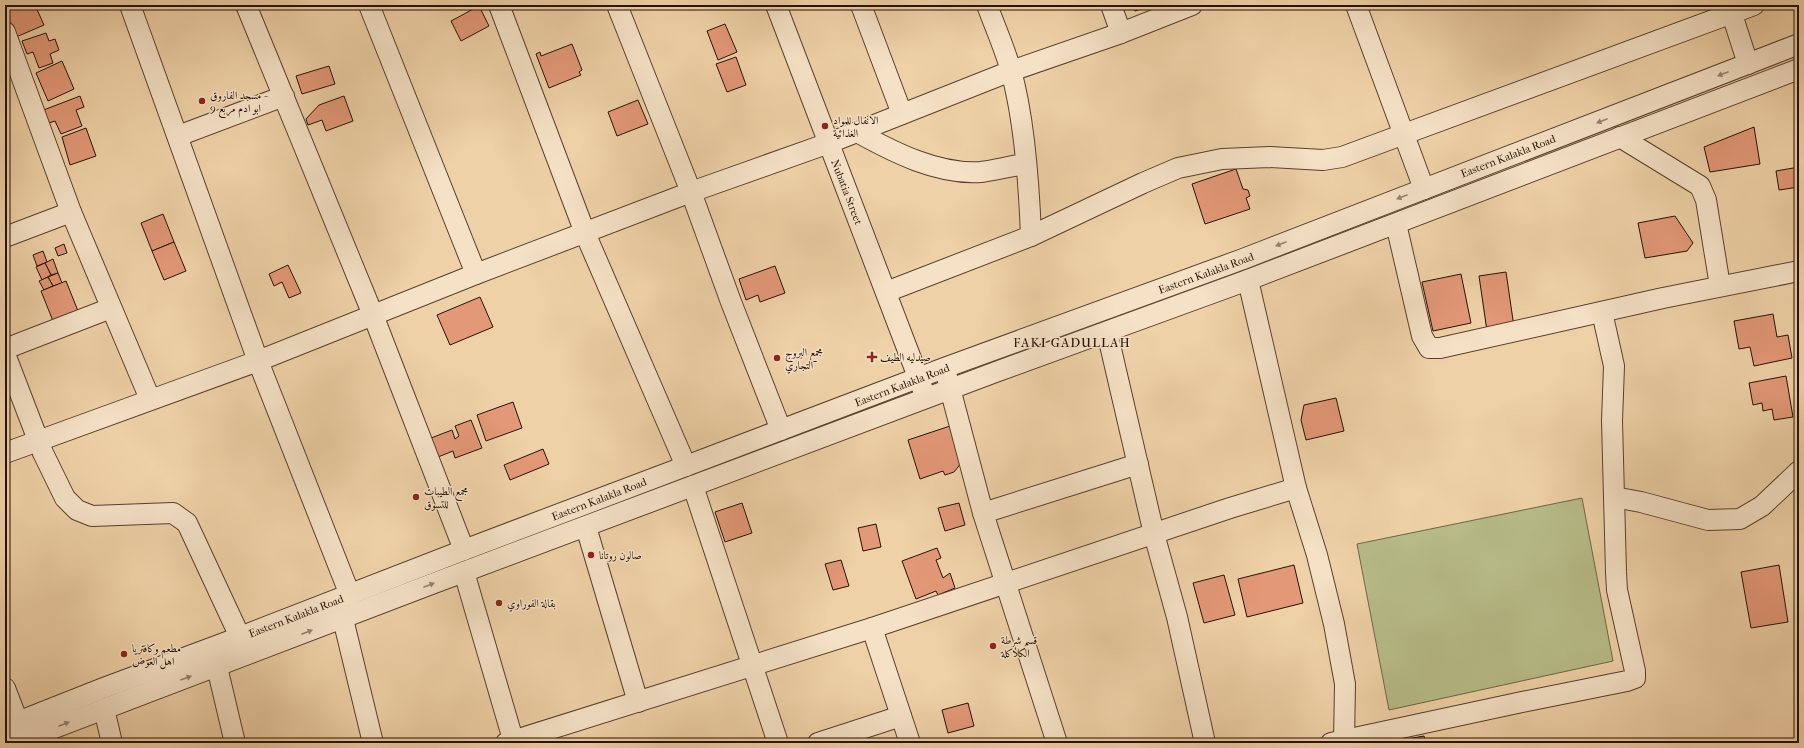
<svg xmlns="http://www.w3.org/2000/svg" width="1804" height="748" font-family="'IM FELL French Canon',Amiri,serif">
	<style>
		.park { fill: #b7bc89; stroke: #6e6646 }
		.building { fill: #e39877; stroke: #251003 }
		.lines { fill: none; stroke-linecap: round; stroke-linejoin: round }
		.minor-casing { stroke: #58402c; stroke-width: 22 }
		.minor { stroke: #f5e1c6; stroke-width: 20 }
		.oneway { fill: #97836e }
		.poi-dot { fill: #8f2418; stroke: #f5e1c6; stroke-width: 1.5 }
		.labels { text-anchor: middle; stroke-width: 3; stroke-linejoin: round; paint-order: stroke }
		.poi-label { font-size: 11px; fill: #251003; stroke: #f5e1c6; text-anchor: start }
		.street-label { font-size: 11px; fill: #251003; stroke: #f5e1c6 }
		.quarter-label { font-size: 13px; letter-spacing: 1px; fill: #251003; stroke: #f5e1c6 }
	</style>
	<rect width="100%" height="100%" fill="#efd1a7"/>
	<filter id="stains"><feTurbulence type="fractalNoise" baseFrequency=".005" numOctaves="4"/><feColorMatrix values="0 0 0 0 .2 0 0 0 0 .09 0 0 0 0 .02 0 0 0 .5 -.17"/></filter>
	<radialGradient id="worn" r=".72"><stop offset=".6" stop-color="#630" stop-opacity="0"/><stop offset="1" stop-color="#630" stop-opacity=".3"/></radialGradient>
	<path class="park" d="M1582,498l31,163 -224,49 -32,-166z"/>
	<g class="building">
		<path d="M8,5h27l9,20 -28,12 -11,-26v-5z"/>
		<path d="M1133,5h19l-17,6z"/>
		<path d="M479,6l10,20 -28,15 -10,-20z"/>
		<path d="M725,24l12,28 -19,8 -11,-29z"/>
		<path d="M46,33l3,8 6,-2 4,11 -9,4 3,9 -14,5 -6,-16 -6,2 -5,-13z"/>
		<path d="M572,44l10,26 -3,2 2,3 -32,13 -13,-34 4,-2 1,4z"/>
		<path d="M736,57l10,28 -19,7 -11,-28z"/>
		<path d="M62,61l12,28 -26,12 -12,-28z"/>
		<path d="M329,66l6,18 -33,10 -6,-18z"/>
		<path d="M80,96l4,11 -8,3 6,16 -21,8 -6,-13 -9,3 -5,-13z"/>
		<path d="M344,96l9,25 -27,10 -4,-11 -14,5 -2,-6 13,-14z"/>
		<path d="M638,100l10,24 -31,12 -9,-24z"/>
		<path d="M1754,127l6,37 -50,8 -6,-25z"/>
		<path d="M86,128l10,28 -26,9 -8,-28z"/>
		<path d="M1799,167v20l-20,3 -3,-19z"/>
		<path d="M1236,169l7,20 5,1 2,6 -4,2 4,11 -45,15 -13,-40z"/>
		<path d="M163,214l11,28 -22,9 -11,-28z"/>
		<path d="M1675,216l18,27 -6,8 -42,7 -7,-35z"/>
		<path d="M174,242l12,29 -22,9 -12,-29z"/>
		<path d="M64,244l3,9 -9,3 -3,-8z"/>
		<path d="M43,251l4,11 -10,4 -4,-11z"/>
		<path d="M53,259l5,14 -7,2 -6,-12z"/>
		<path d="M45,263l6,12 -9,5 -6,-13z"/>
		<path d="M288,265l13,28 -12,5 -7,-16 -8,4 -5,-12z"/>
		<path d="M775,266l10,27 -25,9 -2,-7 -12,5 -7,-21z"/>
		<path d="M1506,272l8,55 -27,4 -8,-55z"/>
		<path d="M58,273l4,10 -9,3 -5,-9z"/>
		<path d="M1461,274l10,49 -38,8 -11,-49z"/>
		<path d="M48,277l5,9 -9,4 -5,-9z"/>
		<path d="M66,281l12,30 -25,10 -12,-30z"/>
		<path d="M480,297l13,30 -43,18 -13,-30z"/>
		<path d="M1773,314l4,23 11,-2 4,23 -38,8 -4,-19 -11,2 -5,-28z"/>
		<path d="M1786,376l7,41 -19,3 -2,-11 -9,2 -1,-8 -9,2 -4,-22z"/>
		<path d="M1336,398l8,33 -38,9 -5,-20 3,-15z"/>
		<path d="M513,402l9,26 -36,13 -9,-26z"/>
		<path d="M471,420l11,28 -27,10 -2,-7 -15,6 -7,-19 21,-8 3,9 4,-3 -4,-10z"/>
		<path d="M950,426l12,36 -8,10 -9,3 -2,-4 -23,8 -12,-39z"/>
		<path d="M543,449l6,15 -39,16 -6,-15z"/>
		<path d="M742,503l10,30 -27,9 -10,-30z"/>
		<path d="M959,503l6,22 -20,6 -7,-23z"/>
		<path d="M876,524l5,23 -18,4 -5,-23z"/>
		<path d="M937,548l4,10 -5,2 7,18 7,-5 5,15 -17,7 -2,-4 -20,8 -14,-38z"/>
		<path d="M841,560l8,26 -16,4 -8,-26z"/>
		<path d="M1294,565l9,38 -56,14 -9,-38z"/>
		<path d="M1779,565l9,57 -37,6 -10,-56z"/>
		<path d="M1224,575l11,40 -31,8 -11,-40z"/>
		<path d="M968,703l6,23 -26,7 -6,-23z"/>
		<path d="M1424,736l2,7h-41z"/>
	</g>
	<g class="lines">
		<defs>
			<g id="minor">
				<path d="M130,5l128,356 92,234"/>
				<path d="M246,5l127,310 91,235"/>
				<path d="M369,5l107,269"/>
				<path d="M499,5l86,228 101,233"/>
				<path d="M617,5l74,187 40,110 50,128"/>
				<path d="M776,5l147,385"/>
				<path d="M861,5l41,109"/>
				<path d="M987,5c8,22 18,44 24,66 14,50 18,113 20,165"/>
				<path d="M1111,5l10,28"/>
				<path d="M1356,5l68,184"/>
				<path d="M1729,5l19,59"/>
				<path d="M5,32l66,180 79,187"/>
				<path d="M857,132c36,20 81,43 124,40 15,-2 30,-6 45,-8"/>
				<path d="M178,136l106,-40"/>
				<path d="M1620,137l80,49 6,14 14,86"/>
				<path d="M1396,224l26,112 7,12h11l223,-50 136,-27"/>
				<path d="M5,237l66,-25"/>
				<path d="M1248,280l48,208 21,67 17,69 11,60 -1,59"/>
				<path d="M886,292l145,-56 112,-53 35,-15 44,-9 48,-2 53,3 19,-3 412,-152"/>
				<path d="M1107,332l47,202 23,83 28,126"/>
				<path d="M5,349l106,-41"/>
				<path d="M5,354l38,99 22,45 12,12 15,6 81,-3 14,10 53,114"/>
				<path d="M947,377l36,136 74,230"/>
				<path d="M5,453l253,-92 218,-87 215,-82 138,-49 182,-72 110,-38 71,-28"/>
				<path d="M693,486l85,257"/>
				<path d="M1614,497l27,5 67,18 32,-1 22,-13 37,-35"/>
				<path d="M983,513l155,-49"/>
				<path d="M586,527l52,175"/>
				<path d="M464,572l50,171"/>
				<path d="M343,619l30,124"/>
				<path d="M872,628l38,115"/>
				<path d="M217,667l18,76"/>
				<path d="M5,688l13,34"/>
				<path d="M104,709l8,34"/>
				<path d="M5,727l96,-38 139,-52 224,-87 222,-84 258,-98 299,-109 556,-215"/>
				<path d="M15,743l414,-158 564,-212 255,-93 551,-211"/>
				<path d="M506,743l366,-115 358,-120 66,-20"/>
				<path d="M818,743l83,-27"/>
				<path d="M1331,743l191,-41 105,-21 8,-3v-7l-18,-81 -1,-18 -4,-151 2,-55 -12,-54"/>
			</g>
		</defs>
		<use href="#minor" class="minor-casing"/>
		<use href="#minor" class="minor"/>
	</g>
	<defs><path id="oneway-solid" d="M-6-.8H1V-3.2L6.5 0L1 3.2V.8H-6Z"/></defs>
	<g class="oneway">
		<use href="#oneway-solid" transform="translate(1723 74) rotate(159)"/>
		<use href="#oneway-solid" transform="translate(1602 121) rotate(159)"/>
		<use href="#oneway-solid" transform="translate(1402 197) rotate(159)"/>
		<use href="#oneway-solid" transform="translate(1281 244) rotate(159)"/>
		<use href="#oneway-solid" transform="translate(429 585) rotate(-21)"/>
		<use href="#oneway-solid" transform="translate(307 632) rotate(-21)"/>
		<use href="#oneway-solid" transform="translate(186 678) rotate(-20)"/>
		<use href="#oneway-solid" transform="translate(64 724) rotate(-21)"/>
	</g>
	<g class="poi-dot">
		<circle cx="202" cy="101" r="4"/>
		<circle cx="825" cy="126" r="4"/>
		<path d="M870 351h4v4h4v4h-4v4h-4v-4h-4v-4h4z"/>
		<circle cx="777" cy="358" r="4"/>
		<circle cx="416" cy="497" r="4"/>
		<circle cx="591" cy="555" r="4"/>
		<circle cx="499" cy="603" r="4"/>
		<circle cx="993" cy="646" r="4"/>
		<circle cx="124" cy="654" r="4"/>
	</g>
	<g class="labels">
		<g class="poi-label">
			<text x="210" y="99">مسجد الفاروق -<tspan x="210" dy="13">ابو ادم مربع 9</tspan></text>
			<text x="833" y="124">الانفال للمواد<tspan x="833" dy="13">الغذائية</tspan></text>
			<text x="785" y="356">مجمع البروج<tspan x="785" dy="13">التجاري</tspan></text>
			<text x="880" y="361">صيدليه الطيف</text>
			<text x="424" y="495">مجمع الطيبات<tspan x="424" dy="13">للتسوق</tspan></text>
			<text x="599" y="559">صالون روتانا</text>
			<text x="507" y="607">بقالة الفوراوي</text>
			<text x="1001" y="644">قسم شرطة<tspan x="1001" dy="13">الكلاكلة</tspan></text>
			<text x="132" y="652">مطعم وكافتريا<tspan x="132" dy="13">اهل العوض</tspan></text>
		</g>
		<g class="street-label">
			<text transform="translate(1508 156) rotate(-21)" y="4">Eastern Kalakla Road</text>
			<text transform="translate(847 192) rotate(69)" y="4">Nubatia Street</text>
			<text transform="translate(1206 273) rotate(-20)" y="4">Eastern Kalakla Road</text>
			<text transform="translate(902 385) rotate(-21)" y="4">Eastern Kalakla Road</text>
			<text transform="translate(599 499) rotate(-21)" y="4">Eastern Kalakla Road</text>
			<text transform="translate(296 616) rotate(-21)" y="4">Eastern Kalakla Road</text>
		</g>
		<g class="quarter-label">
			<text x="1072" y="347">FAKI GADULLAH</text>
		</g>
	</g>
	<rect width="1804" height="748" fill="none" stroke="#efd1a7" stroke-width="20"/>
	<rect x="6" y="6" width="1792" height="736" fill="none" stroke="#251003" stroke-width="2"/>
	<rect x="10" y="10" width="1784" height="728" fill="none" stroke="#251003"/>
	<rect width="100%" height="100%" filter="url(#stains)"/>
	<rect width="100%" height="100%" fill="url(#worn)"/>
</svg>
